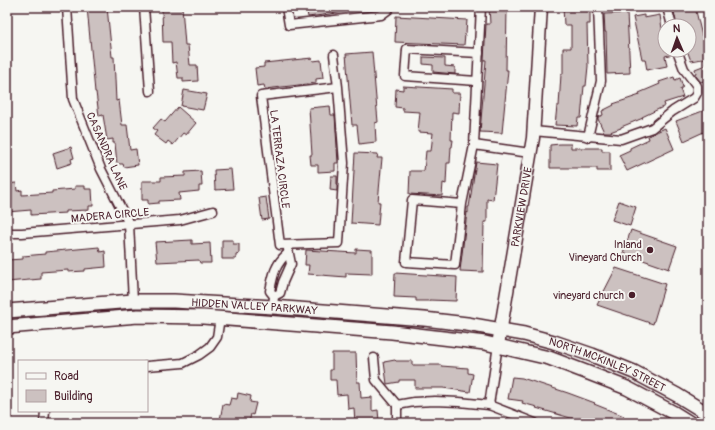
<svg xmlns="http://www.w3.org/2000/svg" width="715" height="430" font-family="Pangolin,sans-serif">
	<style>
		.building { fill: #ccc1c0; stroke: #4a1f2b }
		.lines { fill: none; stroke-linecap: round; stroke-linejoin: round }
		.street-casing { stroke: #4a1f2b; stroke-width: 11 }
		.secondary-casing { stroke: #4a1f2b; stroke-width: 15 }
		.primary-casing { stroke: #4a1f2b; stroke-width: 16 }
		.street { stroke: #f6f6f2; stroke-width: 8 }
		.secondary { stroke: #f6f6f2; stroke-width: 12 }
		.primary { stroke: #f6f6f2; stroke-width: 13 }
		.poi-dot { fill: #4a1f2b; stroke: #f6f6f2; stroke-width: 1.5 }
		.labels { text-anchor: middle; stroke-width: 4; stroke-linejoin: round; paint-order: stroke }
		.street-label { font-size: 11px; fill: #4a1f2b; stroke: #f6f6f2 }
		.poi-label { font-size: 11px; fill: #4a1f2b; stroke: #f6f6f2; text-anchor: end }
	</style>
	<rect width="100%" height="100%" fill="#f6f6f2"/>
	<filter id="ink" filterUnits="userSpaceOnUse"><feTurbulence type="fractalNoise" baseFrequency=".025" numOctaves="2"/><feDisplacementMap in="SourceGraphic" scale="8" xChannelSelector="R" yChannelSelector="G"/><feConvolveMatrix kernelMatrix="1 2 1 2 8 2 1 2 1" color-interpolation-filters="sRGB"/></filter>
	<g filter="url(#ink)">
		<g class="building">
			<path d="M87,7h20l5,50h2l2,44 3,-1 3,25h5l3,25 6,-1 2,16 -14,2 -1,-3h-6l-2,-21h-2v-4l-6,1 -4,-25 -4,1 -3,-24h-1z"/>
			<path d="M166,7h16l3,38h3l2,20h7l1,16 -15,1v-4h-5l-2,-16 -4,1 -1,-21h-8l-1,-32 4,-1z"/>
			<path d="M306,7h46v4l-44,6z"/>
			<path d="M489,7h18l-1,63h2l-6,63 -22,-1 6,-72h-2l2,-36h4z"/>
			<path d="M563,7h27v17h-3l1,42 -2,20h-2l-3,32h-3l-1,8 -22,-1 2,-19h2l2,-32h2v-26h8v-23h-7z"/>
			<path d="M673,7h22l7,29 2,-1 4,11v12l-17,3 -4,-11h2v-24h-12z"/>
			<path d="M627,13l3,60 -23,1 -1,-42h-1l-1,-18z"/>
			<path d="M644,15v3l16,-3 5,35h7l1,4 -8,2 2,10 -20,4 -2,-11h-3l-9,-42z"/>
			<path d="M396,16l71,4 -1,14h-1l-1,11 -69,-3z"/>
			<path d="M372,52l6,70 -3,1 1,19 -17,2 -2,-19h-5l-6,-71z"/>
			<path d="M423,57l22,1v8l10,1v7l-22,-2v-7l-10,-1z"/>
			<path d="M312,58l1,3 8,-1 2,18 -7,1v4l-51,6 -1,-4 -7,1 -2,-18 9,-1v-4z"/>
			<path d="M708,64v15l-7,3 -6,-7v-2h1l-1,-4z"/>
			<path d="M674,77l1,3 5,-2 3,9 -3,2 3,8 -19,6 1,3 -23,11 1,1 -22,9v1l-11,4h-6l-6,-13v-2l5,-2 -1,-4 12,-6 -1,-1 27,-9 -1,-2 21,-9 -1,-2z"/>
			<path d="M403,86l49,3v4h8l-1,20 -7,-1 -1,28h2l-1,7h-1l-1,16h-3l-1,21 -3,-1 -1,13 -33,-2 1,-23h14l2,-20h5l2,-18 -15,-1 2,-20 -17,-1v-3l-8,-1 1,-18 7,1z"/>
			<path d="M184,90l23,4 -4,16 -22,-4z"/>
			<path d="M330,106l1,9h4l3,48h-3v8l-17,1v-7h-7l-1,-10h2l-3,-47z"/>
			<path d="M178,107l18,16 -10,12 -3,-2 -10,12 -5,-4 -2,3 -12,-9 3,-4 -4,-3 8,-9 4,3z"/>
			<path d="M708,109v21l-24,11 -8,-20z"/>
			<path d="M665,128l9,21 -47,22 -8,-16 11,-5v-2l19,-9 -1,-3z"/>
			<path d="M560,144h11v4h31v3h8v20h-13v-3h-47v-23z"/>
			<path d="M71,147l3,11 -3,1 1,4 -15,5 -4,-15z"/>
			<path d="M355,153l23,1 -1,4h5l-4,44h2l-2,23 -27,-2z"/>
			<path d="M476,162l21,2 -4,36 -6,-1v23h-3l-1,50 -23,-1 7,-59 1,1v-6h1z"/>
			<path d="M231,169l2,20 -18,1 -1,-20z"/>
			<path d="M201,171l1,15h-3v5l-20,2 1,7 -21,1v2l-11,1v-4h-6v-19h19v-4l24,-1v-4z"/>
			<path d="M331,176h6v15l-7,-1z"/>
			<path d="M16,183l1,8 5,-1v5l30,-2v-2l23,-2v-3h10v3h7l1,17h-4v4l-23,1v2l-35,2v-5l-24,2v-28z"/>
			<path d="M266,197l3,22 -7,1 -3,-22z"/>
			<path d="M619,201l17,6 -6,19 -18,-6z"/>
			<path d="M631,230l46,16 -8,23 -46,-16z"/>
			<path d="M192,240v4l18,-1 1,20h-11l-1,-3 -42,2 -2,-20z"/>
			<path d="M222,240h11v4h6v10l-3,1v4h-14z"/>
			<path d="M99,247l1,5 5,-1 1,16 -21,2v2l-17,1v-2l-27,2v7l-34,3v-22l16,-1v-3l22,-2v-2z"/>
			<path d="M356,249l16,1v24l-26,-1v4l-38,-3 1,-9h-4l1,-15 50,3z"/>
			<path d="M616,268l49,16 -12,40 -56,-19z"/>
			<path d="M395,273l62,4 -1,24 -27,-1v1h-13v-3l-22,-1z"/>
			<path d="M332,353h24l1,29h3l1,16 11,-1v14l6,-1 1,11 -24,2 -1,-15 -6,1 -1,-15 -10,1 -1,-15h-6v-10h2z"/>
			<path d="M395,360l1,1h16v4h29v1l27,2v5l5,1 -3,18 -27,-4h-28v-8h-16v2l-12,2 -3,-22z"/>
			<path d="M512,377l10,1 46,15 27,10 -1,1 30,12 -3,7h-33l-52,-15 1,-1 -15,-4 1,-2 -15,-2z"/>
			<path d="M238,393l13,3 -1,6 6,1 -3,12 -2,-1 -2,9h-16l-13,-3 3,-16 6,1 2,-7 6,1z"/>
		</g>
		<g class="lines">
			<defs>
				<g id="street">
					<path d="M67,7l6,92 28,70 28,55 4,77"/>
					<path d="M144,7l6,84"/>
					<path d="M286,7l3,18 92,-10 8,-6v-2"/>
					<path d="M667,7l5,19"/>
					<path d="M334,55l4,32 6,76 -5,80 -59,2 -19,-149 77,-9"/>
					<path d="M477,81l-72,-5 2,-27 72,4"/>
					<path d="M533,131l88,8 31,-11 21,-17 21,-13 3,-5v-7l-13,-17 -7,-19"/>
					<path d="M588,137l13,-56 -3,-74"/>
					<path d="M474,145l56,8"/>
					<path d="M462,204l-50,-4 -6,62 49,3 7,-61 12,-59 7,-138"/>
					<path d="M7,233h15l158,-13 33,-9"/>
					<path d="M274,296l6,-3 3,-11 8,-18 -3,-15"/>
					<path d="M273,307l1,-11 -4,-5c3,-16 5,-27 18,-38"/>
					<path d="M374,358l2,22 21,25"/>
					<path d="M147,366l36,-3 16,-8 11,-8 7,-10 3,-19"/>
					<path d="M397,405l17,-3 21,-1 24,1 30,3 46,18"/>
					<path d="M489,405l9,-60"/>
					<path d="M44,423l1,-12"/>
					<path d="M397,423v-18"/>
				</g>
				<g id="secondary">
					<path id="s1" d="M498,345l35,-207 8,-131"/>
				</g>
				<g id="primary">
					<path id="s2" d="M7,311l126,-10h41l99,6 151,12 43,5 57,10 30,8 38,13 42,17 43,23 31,19"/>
					<path d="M7,327l131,-11 65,1 189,15 93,11 64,15 37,14 41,16 47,25 16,10"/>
				</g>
			</defs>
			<use href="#street" class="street-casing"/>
			<use href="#secondary" class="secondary-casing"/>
			<use href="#primary" class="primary-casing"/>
			<use href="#street" class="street"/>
			<use href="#secondary" class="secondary"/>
			<use href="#primary" class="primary"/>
		</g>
	</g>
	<g class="poi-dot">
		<circle cx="650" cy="250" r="4"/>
		<circle cx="632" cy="295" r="4"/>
	</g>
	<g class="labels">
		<g class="street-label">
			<text transform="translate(107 151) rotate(66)" y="4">CASANDRA LANE</text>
			<text transform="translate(280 159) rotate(83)" y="4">LA TERRAZA CIRCLE</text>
			<text dy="4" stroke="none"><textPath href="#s1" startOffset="140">PARKVIEW DRIVE</textPath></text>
			<text transform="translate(110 215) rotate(-5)" y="4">MADERA CIRCLE</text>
			<text dy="4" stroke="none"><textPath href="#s2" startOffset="248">HIDDEN VALLEY PARKWAY</textPath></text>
			<text dy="4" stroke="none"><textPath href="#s2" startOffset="608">NORTH MCKINLEY STREET</textPath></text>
		</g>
		<g class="poi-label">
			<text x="642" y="248">Inland<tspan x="642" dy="13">Vineyard Church</tspan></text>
			<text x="624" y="299">vineyard church</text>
		</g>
	</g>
	<rect width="715" height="430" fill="none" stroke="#f6f6f2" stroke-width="24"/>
	<rect x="12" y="12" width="691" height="406" fill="none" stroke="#4a1f2b" stroke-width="1.5" filter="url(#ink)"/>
	<rect x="18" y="360" width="130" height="52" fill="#f6f6f2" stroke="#b1a0a2"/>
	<rect x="26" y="373" width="20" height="6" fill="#f6f6f2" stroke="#b1a0a2"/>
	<text x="54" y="380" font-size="12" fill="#4a1f2b">Road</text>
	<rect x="26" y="390" width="20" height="12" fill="#ccc1c0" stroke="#b1a0a2"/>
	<text x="54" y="400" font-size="12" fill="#4a1f2b">Building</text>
	<g transform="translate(677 38) rotate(358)"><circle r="19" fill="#f6f6f2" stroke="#b1a0a2"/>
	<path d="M0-3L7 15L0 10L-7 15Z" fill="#4a1f2b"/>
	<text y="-6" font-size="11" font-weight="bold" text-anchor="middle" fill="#4a1f2b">N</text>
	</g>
</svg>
